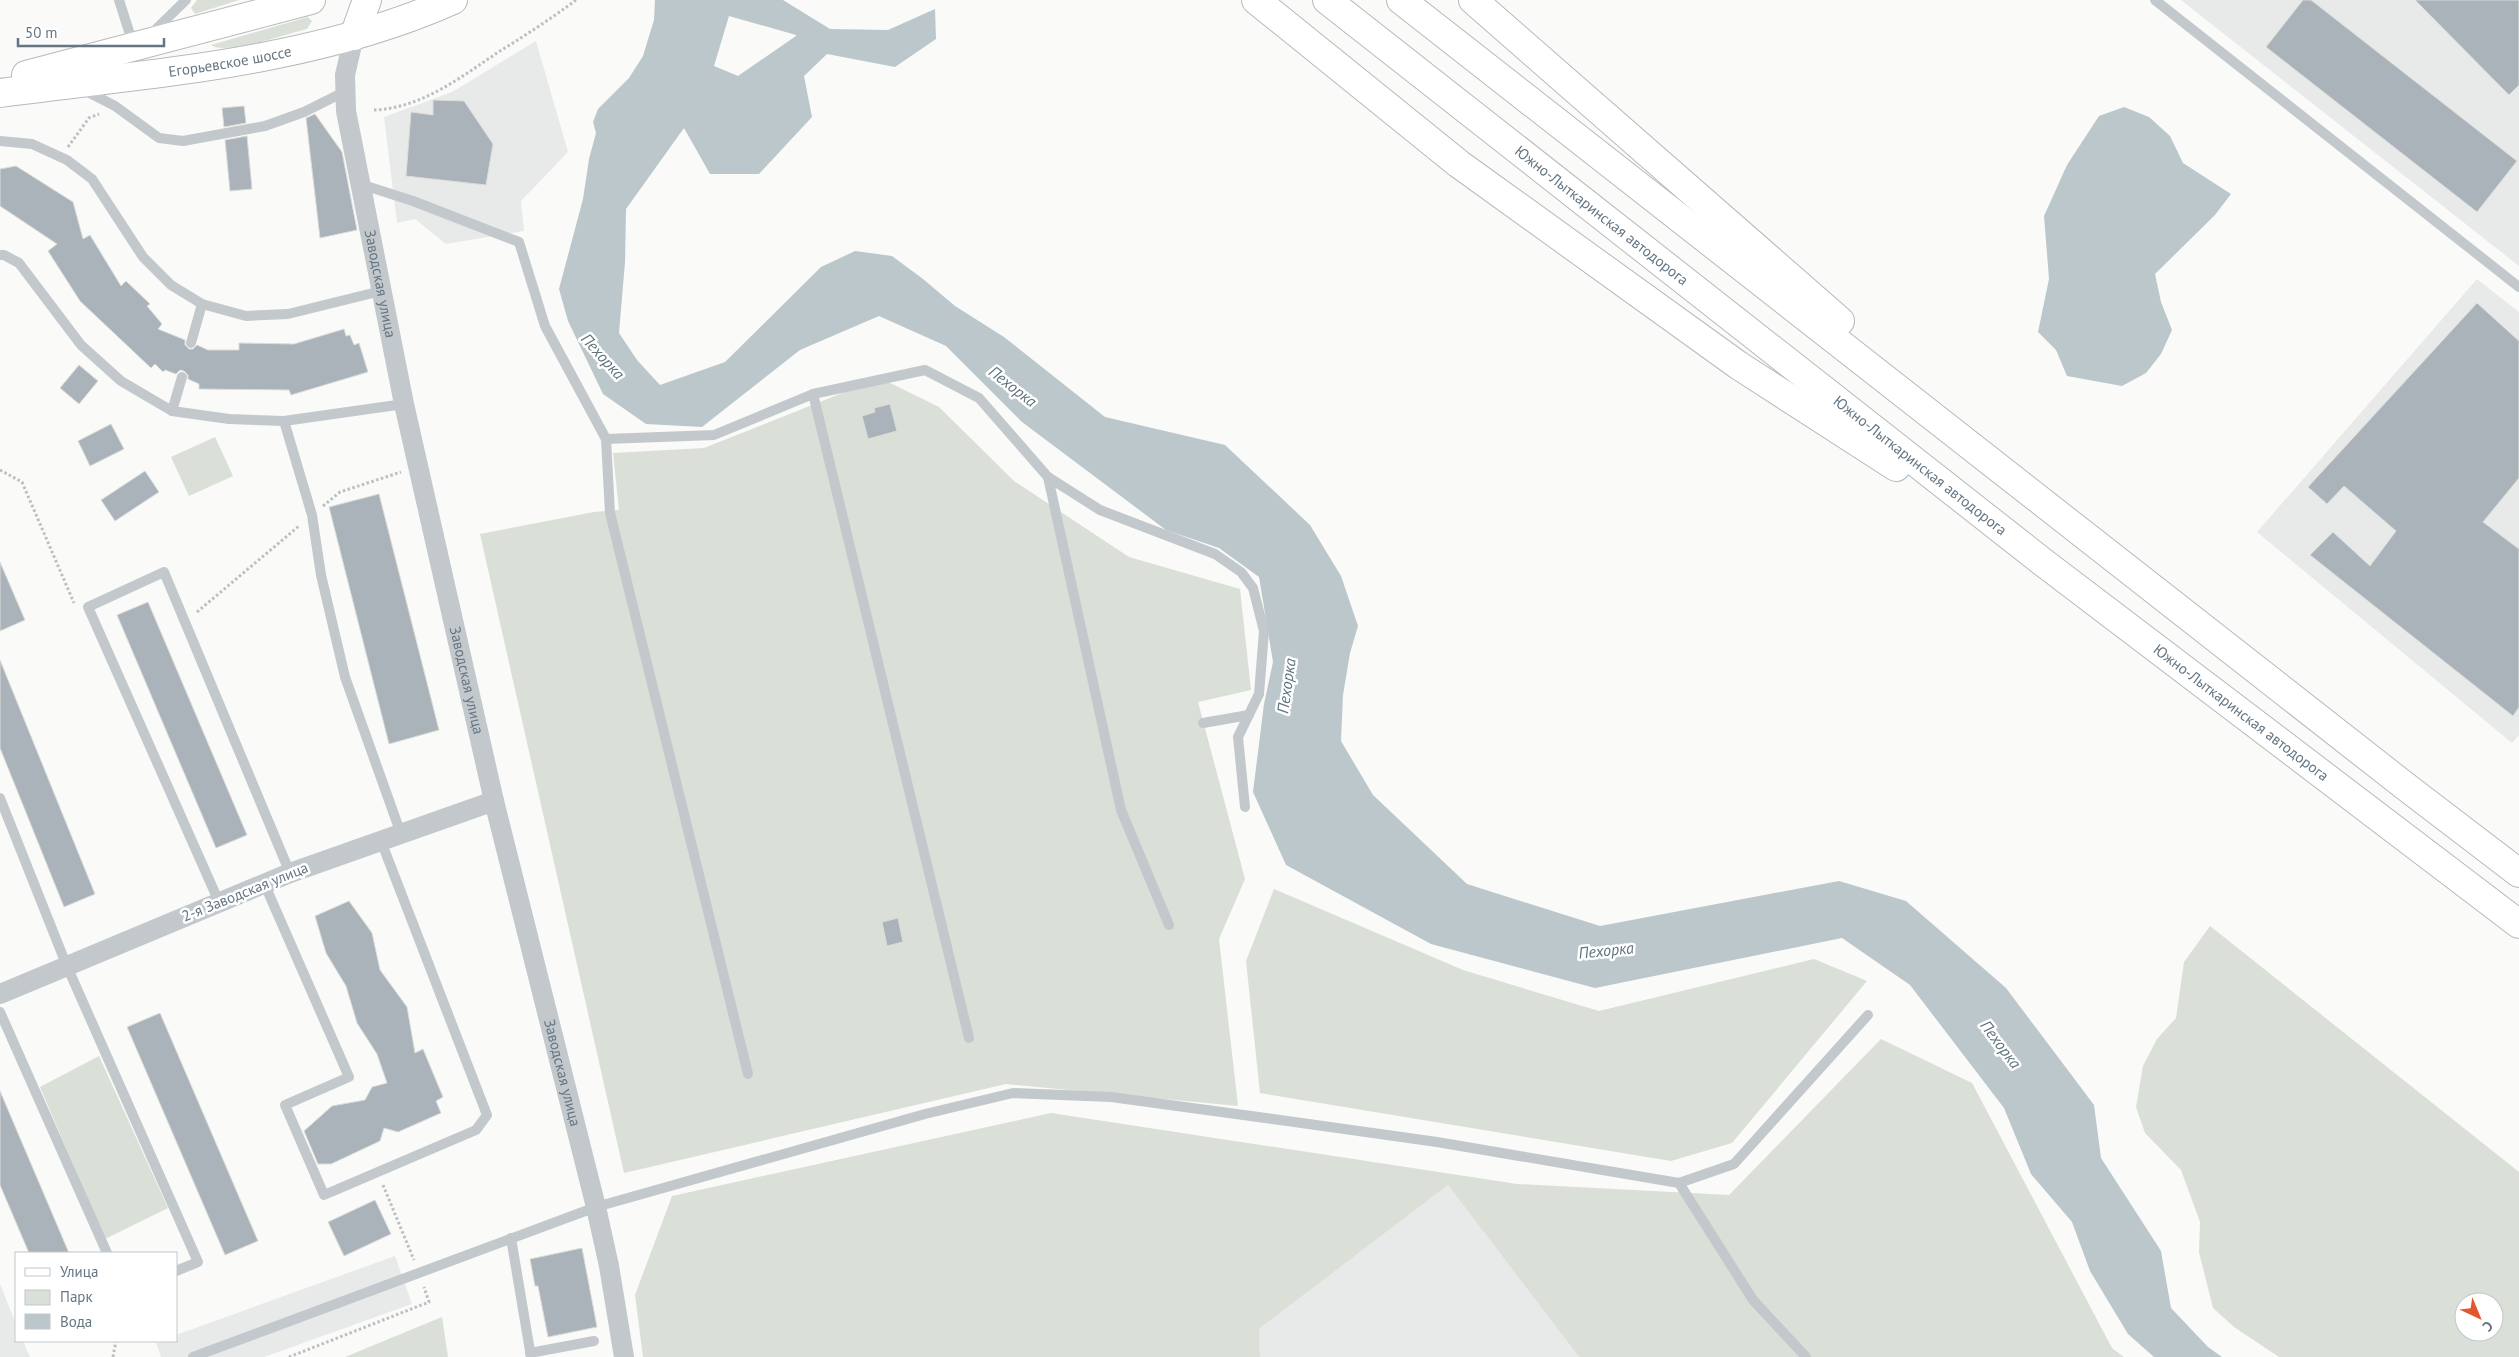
<svg xmlns="http://www.w3.org/2000/svg" width="2519" height="1357" font-family="'PT Sans',sans-serif">
	<style>
		.built { fill: #e8e9e9 }
		.green { fill: #dadfd7; fill-rule: evenodd }
		.water { fill: #bbc7cb; fill-rule: evenodd }
		.building { fill: #aab3b9; stroke: #dcdcda }
		.lines { fill: none; stroke-linecap: round; stroke-linejoin: round }
		.secondary-casing { stroke: #b3babf; stroke-width: 30 }
		.primary-casing { stroke: #b5babe; stroke-width: 30 }
		.path { stroke: #bbbfc2; stroke-width: 3; stroke-dasharray: 2.5 2.5; stroke-linecap: butt }
		.lane { stroke: #c3c8cc; stroke-width: 10 }
		.street { stroke: #c3c8cc; stroke-width: 20 }
		.secondary { stroke: #fff; stroke-width: 28 }
		.primary { stroke: #fff; stroke-width: 28 }
		.labels { text-anchor: middle; stroke-width: 5; stroke-linejoin: round; paint-order: stroke }
		.street-label { font-size: 15px; fill: #657683; stroke: #fff }
		.water-label { font-size: 16px; font-style: italic; fill: #60757c; stroke: #fff }
	</style>
	<rect width="100%" height="100%" fill="#fafaf8"/>
	<g class="built">
		<path d="M2181,0h338v266l-314,-247z"/>
		<path d="M536,41l32,111 -47,49 3,30 -78,13 -31,-25 -18,4 -13,-106 68,-25z"/>
		<path d="M2477,279l42,33v423l-7,8 -255,-211z"/>
		<path d="M1448,1185l131,172h-319l-1,-28z"/>
		<path d="M395,1256l17,48 -148,53h-103l-5,-14 20,-2v-6z"/>
		<path d="M0,1284l16,40v17h7l7,16h-30z"/>
	</g>
	<g class="green">
		<path d="M197,0h42l-44,14 -4,-6z"/>
		<path d="M308,17l4,4 -5,8c-18,4 -82,27 -96,16z"/>
		<path d="M880,378l59,29 75,74 115,76 111,32 11,101 -53,12 47,177 -26,60 19,167 -232,-22 -382,89 -144,-639 114,-22 25,-2 -6,-57 91,-5z"/>
		<path d="M215,437l18,39 -44,20 -18,-39z"/>
		<path d="M1274,889l189,81 136,41 215,-52 53,22 -135,162 -61,18 -411,-68 -14,-132z"/>
		<path d="M2210,926l309,246v185h-240l-45,-30 -21,-19 -14,-56 1,-30 -19,-52 -36,-37 -9,-26 7,-41 14,-27 19,-21 8,-56zM2464,1302h30v30h-30z"/>
		<path d="M1881,1039l91,44 140,265 12,9h-545l-131,-172 -189,144 1,28h-617l-8,-62 37,-99 379,-83 466,71 212,11z"/>
		<path d="M99,1056l69,152 -63,31 -65,-152z"/>
		<path d="M442,1317l6,40h-103z"/>
	</g>
	<g class="water">
		<path d="M655,0h128l47,29 58,1 47,-21 1,30 -41,28 -68,-13 -23,22 8,41 -53,57h-49l-26,-46 -58,81 -1,53 -6,71 18,27 23,25 65,-23 96,-95 34,-16 37,5 31,23 32,27 49,31 101,80 120,28 85,80 31,51 17,50 -8,27 -7,42 -2,46 32,54 94,89 133,42 239,-45 67,20 100,87 88,117 7,53 60,93 10,57 37,39 14,10h-68l-26,-23 -38,-63 -18,-49 -41,-48 -27,-66 -94,-123 -68,-47 -247,50 -164,-44 -145,-79 -33,-73 11,-88 9,-42 -14,-85 -40,-29 -53,-18 -144,-108 -76,-76 -67,-30 -79,34 -98,77 -56,-3 -43,-30 -35,-73 -9,-32 24,-90 6,-40 7,-26 -3,-11 5,-13 31,-31 14,-22 11,-36zM729,16l67,19v1l-58,40 -24,-10z"/>
		<path d="M2124,107l25,10 21,19 13,27 48,31 -16,21 -60,59 6,28 11,28 -11,24 -15,19 -24,13 -55,-10 -11,-26 -18,-18 11,-53 -5,-63 23,-51 32,-49z"/>
	</g>
	<g class="building">
		<path d="M2303,0h8l206,161 -40,51 -211,-165z"/>
		<path d="M2415,0h104v85l-10,10z"/>
		<path d="M433,100l31,1 29,43 -7,41 -80,-9 5,-64 22,3z"/>
		<path d="M244,106l2,17 -22,4 -2,-19z"/>
		<path d="M315,114l27,38 15,78 -37,8 -14,-120z"/>
		<path d="M247,136l5,53 -22,2 -5,-51z"/>
		<path d="M16,166l57,36 10,37 7,-4 31,51 5,-5 24,23 -3,2 15,18 -4,5 27,11v5l4,4h4l4,-4 11,5h31v-7l55,1 50,-15 2,7 4,-1 4,10 5,-2 9,29 -77,23 -2,-5 -90,-1v-5l-11,-5v-4l-4,-4 -4,-1 -4,4 -11,-4 -2,2 -8,-8 -4,4 -71,-67 -32,-50 9,-7 -57,-38v-37z"/>
		<path d="M2477,303l42,38v137l-36,44 36,27v158l-6,9 -203,-161 23,-23 37,34 26,-35 -52,-45 -17,18 -19,-17z"/>
		<path d="M79,365l19,16 -19,23 -19,-16z"/>
		<path d="M890,404l7,27 -29,8 -6,-23 13,-4 -1,-4z"/>
		<path d="M111,424l13,25 -34,17 -12,-25z"/>
		<path d="M145,471l14,21 -44,29 -14,-21z"/>
		<path d="M379,494l60,236 -50,14 -60,-237z"/>
		<path d="M0,562l25,58 -25,11z"/>
		<path d="M148,602l99,233 -31,13 -99,-233z"/>
		<path d="M0,660l95,234 -31,13 -64,-159z"/>
		<path d="M349,901l23,32 8,37 27,37 8,46 8,-4 20,48 -7,4 5,12 -43,19 -14,-4 -4,13 -49,23h-13l-14,-33 28,-25 33,-6 7,-13 15,-4 -10,-29 -20,-31 -11,-37 -20,-33 -11,-37z"/>
		<path d="M898,918l5,24 -16,4 -5,-24z"/>
		<path d="M160,1013l98,228 -33,14 -98,-228z"/>
		<path d="M0,1091l69,162h-40l-29,-68z"/>
		<path d="M375,1200l16,34 -47,22 -16,-34z"/>
		<path d="M582,1248l15,79 -49,10 -10,-51h-3l-5,-27z"/>
	</g>
	<g class="lines">
		<defs>
			<path id="secondary" d="M354,36l13,-36"/>
			<g id="primary">
				<path d="M1256,0l203,164 279,201 158,102"/>
				<path id="s2" d="M1327,0l717,563 475,361"/>
				<path d="M1401,0l1004,786 114,87"/>
				<path d="M1473,0l367,321"/>
				<path d="M26,75l285,-75"/>
				<path id="s3" d="M0,93c152,-20 312,-30 453,-93"/>
			</g>
		</defs>
		<use href="#secondary" class="secondary-casing"/>
		<use href="#primary" class="primary-casing"/>
		<g class="path">
			<path d="M374,110c48,-2 87,-33 126,-59 26,-16 52,-33 76,-51"/>
			<path d="M68,147l21,-29 10,-4"/>
			<path d="M0,470l22,12 52,121"/>
			<path d="M323,506l17,-14 61,-20"/>
			<path d="M197,612l102,-86"/>
			<path d="M383,1185l31,75"/>
			<path d="M113,1357l3,-16"/>
			<path d="M289,1357l140,-55 -5,-15"/>
		</g>
		<g class="lane">
			<path d="M119,0l15,47"/>
			<path d="M2155,0l364,287"/>
			<path d="M151,34l35,-34"/>
			<path d="M82,89l33,17 44,32 24,3 82,-15 39,-14 40,-20"/>
			<path d="M0,141l32,3 35,16 25,19 51,78 28,28 31,19 44,12 42,-2 93,-23"/>
			<path d="M360,184l53,17 106,41 26,84 61,113 4,74 138,561"/>
			<path d="M0,255h4l15,8 62,82 40,36 51,30 57,8 55,2 120,-17"/>
			<path d="M191,343l11,-39"/>
			<path d="M813,394l112,-24 54,28 69,79 73,333 48,115"/>
			<path d="M172,411l10,-34"/>
			<path d="M284,421l28,94 9,60 24,102 56,157"/>
			<path d="M606,439l108,-4 99,-41 156,644"/>
			<path d="M1048,477l52,33 115,44 26,18 12,16 11,43 -5,63 -21,43 7,70"/>
			<path d="M1203,723l46,-8"/>
			<path d="M0,798l66,166 132,298 -22,9"/>
			<path d="M264,883l85,194 -64,28 39,90 152,-65 11,-15 -106,-274"/>
			<path d="M219,902l-131,-295 76,-35 126,301"/>
			<path d="M0,1012l107,241"/>
			<path d="M1679,1183l74,117 53,57"/>
			<path d="M511,1238l20,119"/>
			<path d="M530,1353l64,-12"/>
			<path d="M193,1357l403,-150 329,-93 88,-21 98,4 169,23 157,22 242,41 55,-19 134,-149"/>
		</g>
		<g class="street">
			<path id="s1" d="M354,36l-9,39 1,36 58,293 90,397 102,406 13,59 15,91"/>
			<path d="M0,994l290,-121 204,-72"/>
		</g>
		<use href="#secondary" class="secondary"/>
		<use href="#primary" class="primary"/>
	</g>
	<g class="labels">
		<g class="street-label">
			<text dy="5" stroke="none"><textPath href="#s3" startOffset="232">Егорьевское шоссе</textPath></text>
			<text dy="5" stroke="none"><textPath href="#s2" startOffset="349">Южно-Лыткаринская автодорога</textPath></text>
			<text dy="5" stroke="none"><textPath href="#s1" startOffset="252">Заводская улица</textPath></text>
			<text dy="5" stroke="none"><textPath href="#s2" startOffset="754">Южно-Лыткаринская автодорога</textPath></text>
			<text dy="5" stroke="none"><textPath href="#s1" startOffset="658">Заводская улица</textPath></text>
			<text dy="5" stroke="none"><textPath href="#s2" startOffset="1159">Южно-Лыткаринская автодорога</textPath></text>
			<text transform="translate(245 892) rotate(-22)" y="5">2-я Заводская улица</text>
			<text dy="5" stroke="none"><textPath href="#s1" startOffset="1062">Заводская улица</textPath></text>
		</g>
		<g class="water-label">
			<text transform="translate(603 356) rotate(48)" y="6">Пехорка</text>
			<text transform="translate(1013 386) rotate(38)" y="6">Пехорка</text>
			<text transform="translate(1286 686) rotate(-82)" y="6">Пехорка</text>
			<text transform="translate(1606 950) rotate(-6)" y="6">Пехорка</text>
			<text transform="translate(2001 1044) rotate(53)" y="6">Пехорка</text>
		</g>
	</g>
	<rect x="15" y="1252" width="162" height="90" fill="#ffffff" stroke="#c1c8cd"/>
	<rect x="25" y="1268" width="25" height="8" fill="#ffffff" stroke="#c1c8cd"/>
	<text x="60" y="1277" font-size="15" fill="#657683">Улица</text>
	<rect x="25" y="1290" width="25" height="15" fill="#dadfd7" stroke="#c1c8cd"/>
	<text x="60" y="1302" font-size="15" fill="#657683">Парк</text>
	<rect x="25" y="1314" width="25" height="15" fill="#bbc7cb" stroke="#c1c8cd"/>
	<text x="60" y="1327" font-size="15" fill="#657683">Вода</text>
	<g transform="translate(2479 1317) rotate(136)"><circle r="24" fill="#ffffff" stroke="#c1c8cd"/>
	<path d="M0-4L9 19L0 12L-9 19Z" fill="#e4572e"/>
	<text y="-8" font-size="14" font-weight="bold" text-anchor="middle" fill="#657683">С</text>
	</g>
	<path d="M18 38v8h146v-8" fill="none" stroke="#657683" stroke-width="2.5"/>
	<text x="25" y="38" font-size="15" fill="#657683" stroke="#ffffff" stroke-width="4" paint-order="stroke">50 m</text>
</svg>
